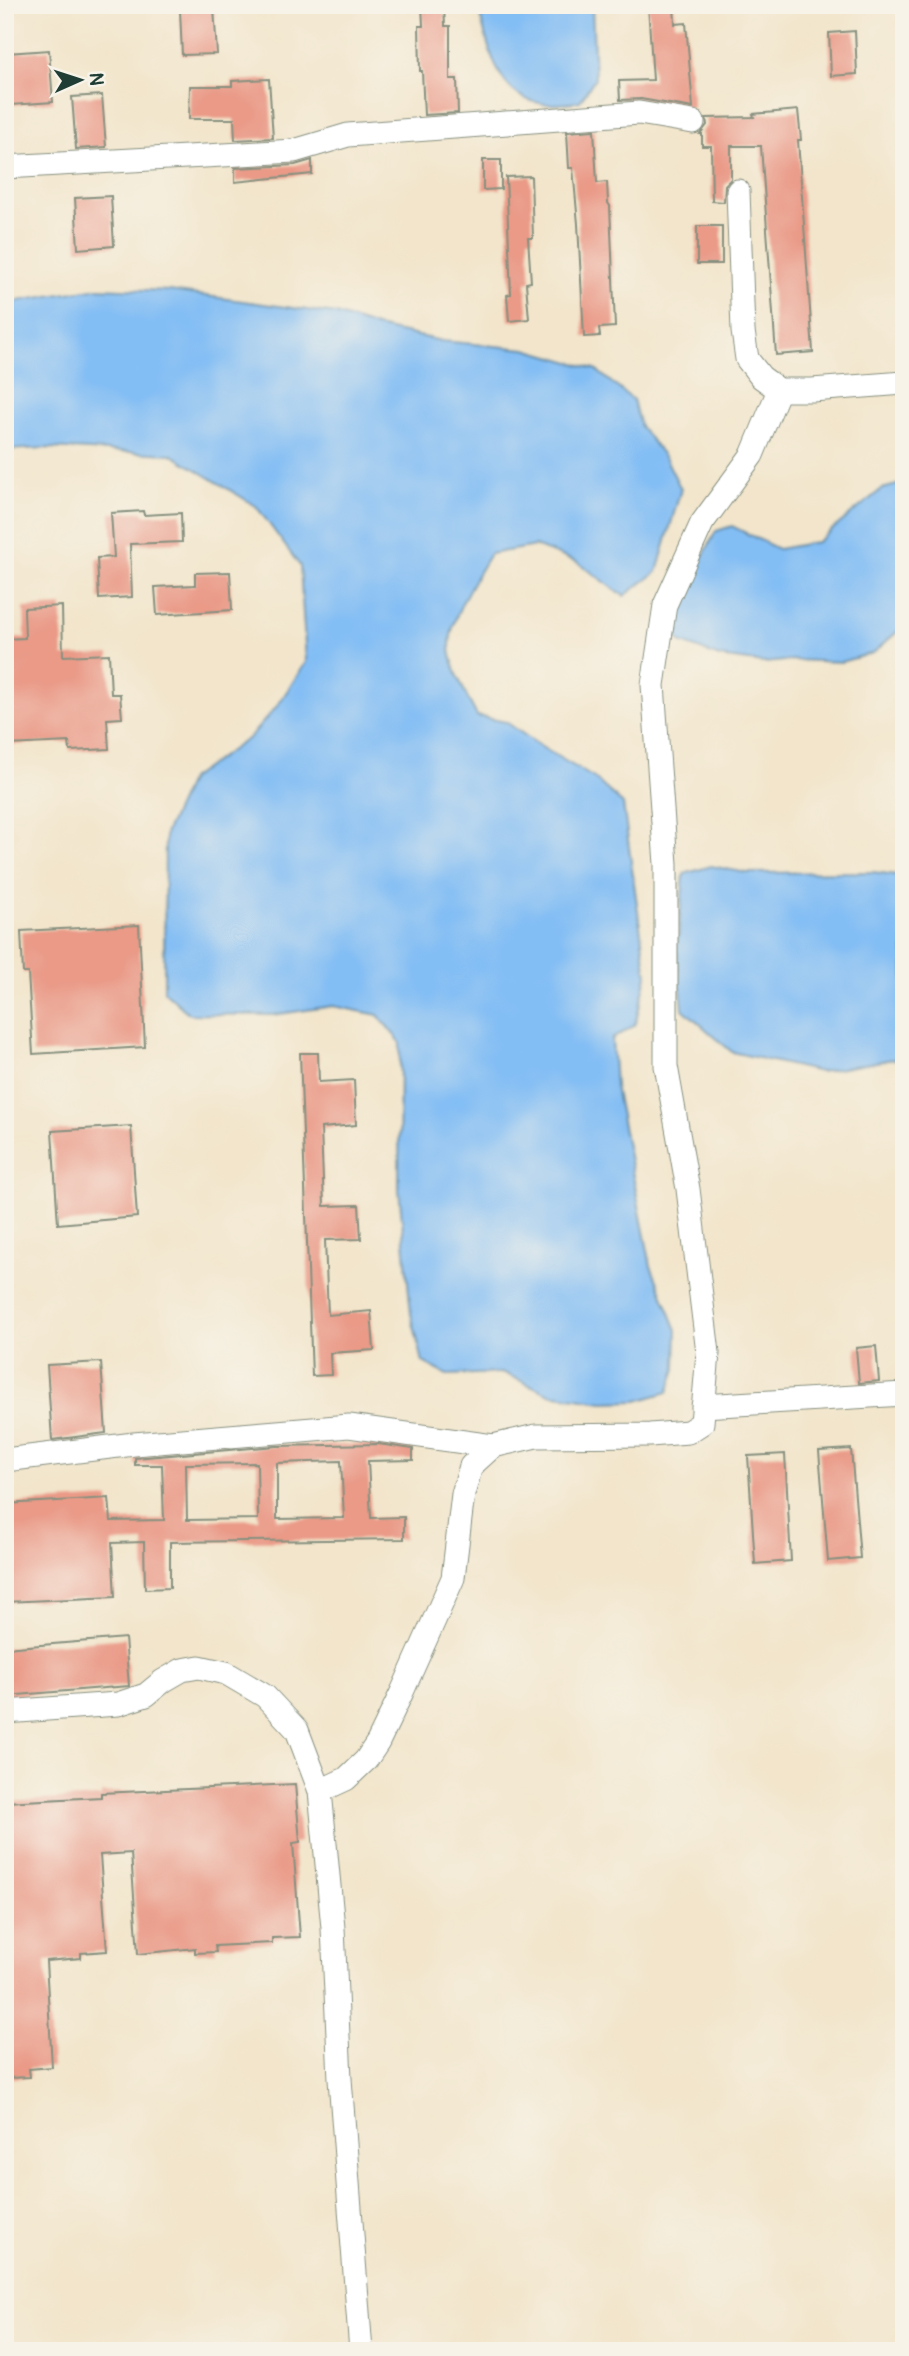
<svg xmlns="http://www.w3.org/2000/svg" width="909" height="2356" font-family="Pangolin,sans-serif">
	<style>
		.water { fill: #82bdf4; stroke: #507d94; stroke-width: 2 }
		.building { fill: #ea9a87; fill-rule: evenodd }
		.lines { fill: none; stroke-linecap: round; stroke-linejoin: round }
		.street-casing { stroke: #889180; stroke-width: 25 }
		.street { stroke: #fff; stroke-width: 23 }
	</style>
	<rect width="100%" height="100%" fill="#f7f3e8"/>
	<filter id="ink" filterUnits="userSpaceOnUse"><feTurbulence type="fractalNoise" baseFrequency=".0143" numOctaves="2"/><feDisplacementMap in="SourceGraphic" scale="14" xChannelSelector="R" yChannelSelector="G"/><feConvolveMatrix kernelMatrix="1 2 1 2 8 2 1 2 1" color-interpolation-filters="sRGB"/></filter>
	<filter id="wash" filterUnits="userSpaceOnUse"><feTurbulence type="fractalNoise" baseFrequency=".00686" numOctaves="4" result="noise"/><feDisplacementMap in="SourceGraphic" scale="28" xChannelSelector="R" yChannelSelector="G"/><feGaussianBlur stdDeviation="1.57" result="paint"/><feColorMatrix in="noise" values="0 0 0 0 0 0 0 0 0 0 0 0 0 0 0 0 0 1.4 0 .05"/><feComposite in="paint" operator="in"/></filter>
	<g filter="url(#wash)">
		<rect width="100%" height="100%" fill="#f2e5cb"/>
		<g class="water">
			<path d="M478,5h114l3,73 -15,23c-76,17 -88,-34 -102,-96z"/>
			<path d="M99,288l71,3 166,23 40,13 66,14 84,8 69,20 38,31 7,26 26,33 15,30 -24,83 -33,24 -47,-34 -42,-16 -45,8c-15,24 -46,72 -39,101 5,21 16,42 26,61l29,6 37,26 51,30 29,26 24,172 -12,49 -23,14 3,47 36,180 26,64 -1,39 -8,23 -31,9 -34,1 -53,-8 -46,-21 -57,2 -24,-13 -12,-48 -12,-125 1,-147 -22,-27 -45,-9 -60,9 -84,-1 -25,-23 1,-157 25,-55 60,-42 28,-32 28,-43 -6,-96 -44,-60 -85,-52 -123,-6 -43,2v-147z"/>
			<path d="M904,483v143l-31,27 -32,9 -47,-2 -30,3 -45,-6 -39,-15 -7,-11 -1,-14 44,-86 16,-5 46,23 39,-7 65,-53z"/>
			<path d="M711,866l36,7 126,-1 31,4v186l-11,-3 -73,13 -88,-20 -49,-43 -6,-60 7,-75z"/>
		</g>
		<g id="blocks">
			<g class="building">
				<path d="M422,5h22l1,21h5v53h7l1,34 -34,2 -2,-44h-2l-1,-45h4z"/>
				<path d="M648,5h26l1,19 11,-1 7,85 -52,-9 -21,1 -1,-19 34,-1z"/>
				<path d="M214,8l3,46 -35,1 -2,-45z"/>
				<path d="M855,31l2,43 -26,2 -2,-43z"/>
				<path d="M49,50l4,52 -42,3 -4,-52z"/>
				<path d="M269,79l4,59 -38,2 -1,-21h-45l1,-33h42v-5z"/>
				<path d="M102,95l4,52 -30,2 -4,-52z"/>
				<path d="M798,110l3,30h-3l15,212 -37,3 -15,-209h-30v33l-6,6 -1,17 -12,-1 -1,-55h-9v-12h-2l7,-9 -1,-7 48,-1 -1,-3z"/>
				<path d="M594,130l3,53 10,-1 1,21 2,3 5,121 -16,1 1,8 -16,1 -6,-113 -5,-56h-4l-2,-36z"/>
				<path d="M312,160v14l-77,8v-14l60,-3z"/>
				<path d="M483,160h18v29l-18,1z"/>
				<path d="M531,176l2,62h-5l3,44 -5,1 3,36 -20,2 -2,-26 4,-1 -5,-117z"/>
				<path d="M111,196l3,50 -36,3 -3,-51z"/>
				<rect x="697" y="226" width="25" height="38"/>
				<path d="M143,511l1,4 37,-2 1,29 -52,2 2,53 -33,2 -2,-41 17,-1 -3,-44z"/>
				<path d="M230,572l2,38 -75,5 -2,-28 40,-2v-12z"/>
				<path d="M62,606l1,50 46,-2 2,40h9l2,24 -15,1 2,30 -39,2 -1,-9 -61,3 -3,-106 20,-1 -1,-30z"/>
				<path d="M139,925l6,122 -112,7 -5,-81h-5l-2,-42z"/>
				<path d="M300,1053h18l1,29 35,-2 2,45 -35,3 3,78 35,-1 2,34 -36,1 3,75 43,-4 3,39 -44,3 1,22 -19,1z"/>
				<path d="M131,1126l6,91 -79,7 -6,-93z"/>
				<path d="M876,1346l3,35 -20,2 -3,-35z"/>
				<path d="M101,1362l5,71 -54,7 -5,-75z"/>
				<path d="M378,1444l35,5v11l-45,1 3,57 33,-1v22l-234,3v46l-25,1 -1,-47 -32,1 3,54 -110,5v-98l104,-6 2,23 53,-1 -2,-55h-27v-7l142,-12zM341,1461l3,57 -67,1v-56zM257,1463l1,56 -71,1 -1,-56z"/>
				<path d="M851,1449l9,109 -32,3 -9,-110z"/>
				<path d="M785,1454l6,107 -36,3 -7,-108z"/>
				<path d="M125,1638l4,48 -124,10v-48z"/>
				<path d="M295,1784l5,58 -7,1 7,94 -28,1v5l-57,3 1,6 -21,1v-5l-57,6 -7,-101 -31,2 7,96 -26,2v5l-35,3 6,106 -23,2 1,8 -21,1 -4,-67v-209l96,-5v-4z"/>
			</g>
		</g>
	</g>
	<g filter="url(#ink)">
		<use href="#blocks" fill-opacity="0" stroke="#889180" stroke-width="2"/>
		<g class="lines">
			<defs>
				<g id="street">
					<path d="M5,167l289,-16 54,-16 291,-22 54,9"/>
					<path d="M738,191l5,140 4,28 14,18 18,13h33l92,-7"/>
					<path d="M703,1406l201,-12"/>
					<path d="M5,1460l129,-16 215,-18 144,20"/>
					<path d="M5,1712l113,-8 28,-9 17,-14 19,-11 17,-3 27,6 39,23 32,34 23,61 13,137 7,151 21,272"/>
					<path d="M320,1791l26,-12 20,-19 12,-18 24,-50 51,-114 10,-84 8,-28 22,-20 43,-10 114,-1 38,-3 14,-9 6,-70 -20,-164 -22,-123v-202l-13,-179 12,-80 37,-82 50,-68 27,-65"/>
				</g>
			</defs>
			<use href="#street" class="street-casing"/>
			<use href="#street" class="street"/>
		</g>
	</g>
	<rect width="909" height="2356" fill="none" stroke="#f7f3e8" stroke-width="28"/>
	<g transform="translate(80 80) rotate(87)" stroke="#f7f3e8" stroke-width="5" paint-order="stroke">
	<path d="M0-5L12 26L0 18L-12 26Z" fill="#1f3d34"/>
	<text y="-10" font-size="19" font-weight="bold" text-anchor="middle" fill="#1f3d34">N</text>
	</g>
</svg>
